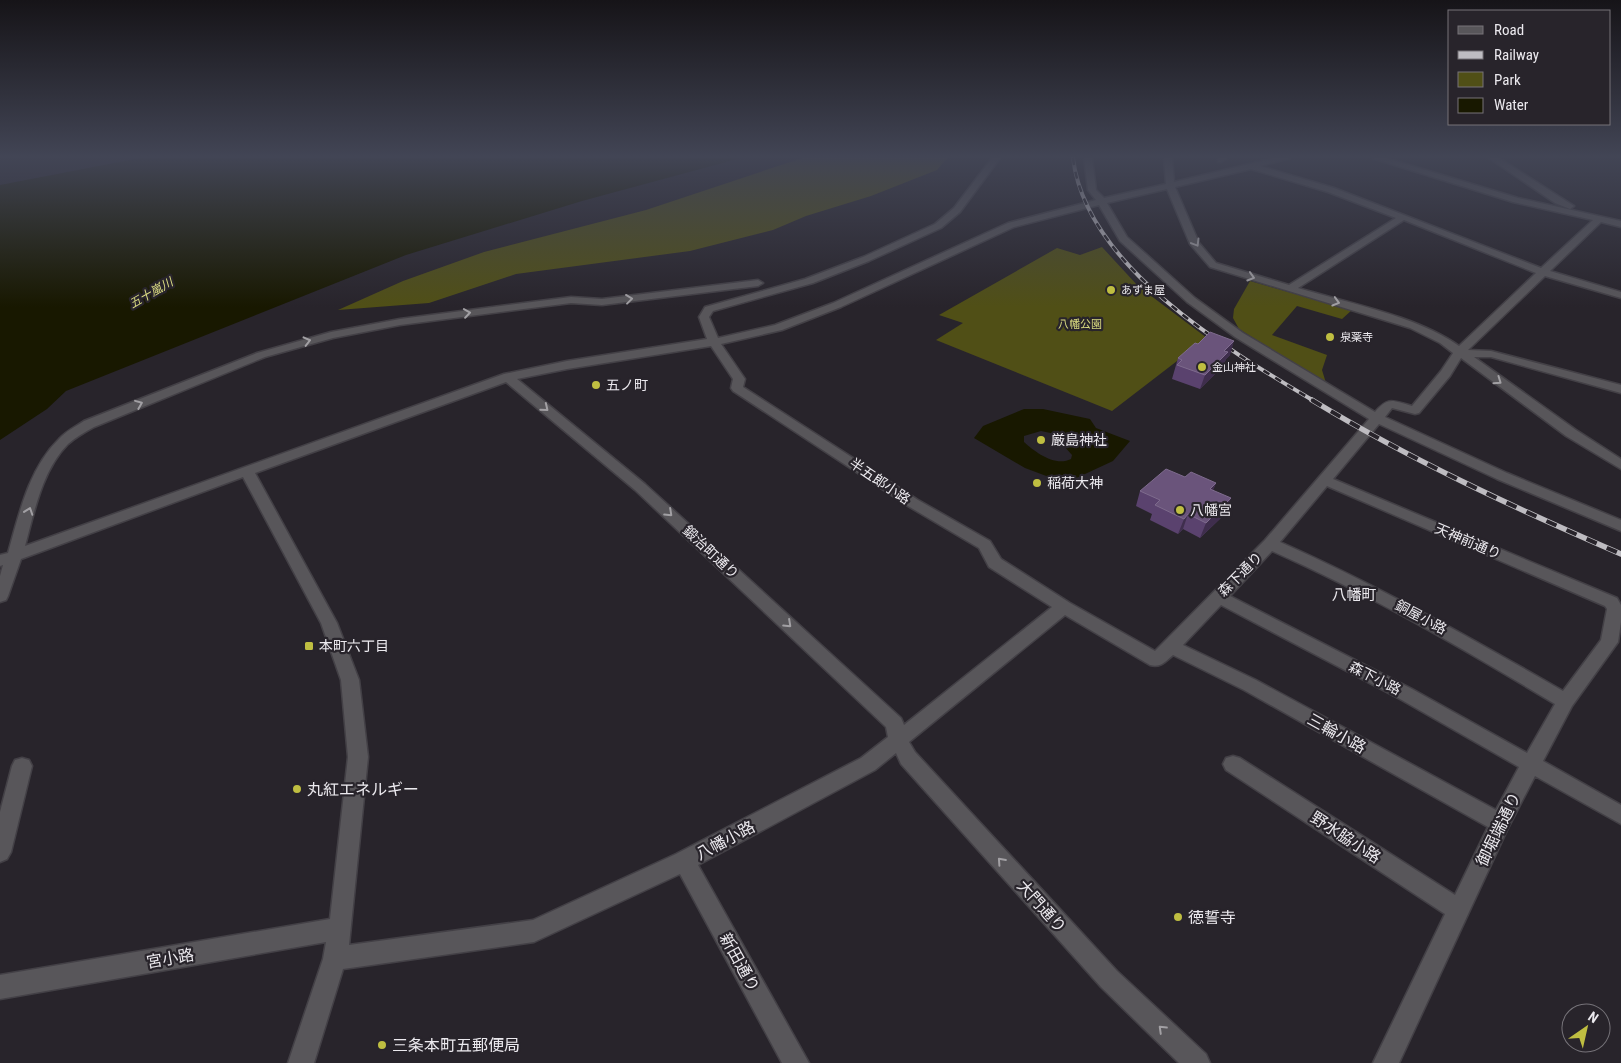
<svg xmlns="http://www.w3.org/2000/svg" width="1621" height="1063" font-family="'Roboto Condensed','Noto Sans JP',sans-serif">
	<style>
		.green { fill: #504f16 }
		.water { fill: #181800; fill-rule: evenodd }
		.lines { fill: none; stroke-linecap: round; stroke-linejoin: round }
		.minor-casing { stroke: #434046; stroke-width: 3 }
		.minor { fill: #58565a; fill-rule: evenodd }
		.rail-far1-casing { stroke: #bebcc1; stroke-width: 4 }
		.rail-casing { stroke: #bebcc1; stroke-width: 5.5 }
		.rail-far1 { stroke: #28242b; stroke-width: 2.5; stroke-dasharray: 7; stroke-linecap: butt }
		.rail { stroke: #28242b; stroke-width: 4; stroke-dasharray: 11; stroke-linecap: butt }
		.wall { fill: #5a426e }
		.shaded-wall { fill: #3f2e4d }
		.building { fill: #6a547b; stroke: #7e6b8d }
		.oneway { stroke: #a2a0a4 }
		.poi-dot { fill: #bfbe41; stroke: #28242b; stroke-width: 2 }
		.labels { text-anchor: middle; stroke-width: 4.5; stroke-linejoin: round; paint-order: stroke }
		.far-poi-label { font-size: 11px; fill: #ebe9ee; stroke: #28242b; text-anchor: start }
		.far-park-label { font-size: 11px; fill: #d8d97f; stroke: #28242b }
		.far-water-label { font-size: 12px; font-style: italic; fill: #dcdd83; stroke: #28242b }
		.poi-label { font-size: 14px; fill: #ebe9ee; stroke: #28242b; text-anchor: start }
		.street-label { font-size: 14px; fill: #ebe9ee; stroke: #28242b }
		.neighbourhood-label { font-size: 15px; fill: #ebe9ee; stroke: #28242b }
		.near-street-label { font-size: 16px; fill: #ebe9ee; stroke: #28242b }
		.near-poi-label { font-size: 16px; fill: #ebe9ee; stroke: #28242b; text-anchor: start }
	</style>
	<rect width="100%" height="100%" fill="#28242b"/>
	<g class="green">
		<path d="M802,158h145l-10,12 -66,26 -65,20 -33,14 -83,21 -174,23 -87,29 -91,7 65,-29 81,-29 162,-42z"/>
		<path d="M1102,247l36,39 69,52 -95,73 -176,-71 27,-17 -24,-8 118,-67 23,7z"/>
		<path d="M1250,281l102,29 -10,9 -45,-13 -25,29 55,20 -5,15 4,13 -87,-54 -6,-11 1,-9z"/>
	</g>
	<g class="water">
		<path d="M140,158h601l-159,43 -176,54 -340,136 -19,18 -47,31v-255z"/>
		<path d="M1024,409h19l47,10 6,9 34,13 -17,20 -43,20 -13,-1 -32,-12 -51,-30 9,-12zM1041,431l24,5 -1,10 8,9 -1,4c-16,8 -36,-7 -47,-17v-6z"/>
	</g>
	<g class="lines">
		<defs>
			<g id="minor">
				<path d="M992,158h8l-40,54 -19,16 -72,33 -56,22 -100,28 -4,6 9,21 57,-13 58,-22 175,-80 88,-23 -8,-10 -4,-32h8l4,32 8,8 62,-14 -2,-26h8l2,24 100,-24h16l-30,8 74,22 207,80 52,-48 -80,-18 -141,-44h14l132,40 103,23v6l-20,-5 -51,49 71,21v6l-76,-22 -77,74 23,1 130,34v8l-130,-36h-17l102,73 45,29v10l-55,-33 -105,-78 -11,18 -31,37 -4,1 -23,-6 -7,9 122,56 114,47v11l-124,-52 -118,-55 -46,55 284,119 4,7v17l-3,20 -46,64 -29,55 78,44v19l-86,-48 -28,54 -108,233h-26l72,-149 -219,-144 -3,-6 3,-6 7,-2 7,2 215,137 33,-68 -244,-137 -71,-35c-8,7 -13,13 -23,10l-85,-50 -156,127 6,10 202,219 89,83 4,9h-31l-78,-76 -200,-223 -5,-11 -21,17 -177,95 111,198h-27l-102,-189 -146,68 -191,27 -29,94h-26l35,-104 3,-17 -326,57v-24l330,-56 18,-162 -7,-77 -20,-57 -78,-146 -222,82 -13,37 -2,4 -6,2v-26l3,-11 -3,1v-11l8,-2c11,-39 21,-85 51,-114 7,-8 16,-12 25,-18l173,-68 74,-21 69,-13 171,-22 31,2 156,-19 5,3 -5,3 -156,19 -31,-2 -171,22 -67,13 -68,19 -171,70c-9,5 -18,10 -26,17 -26,26 -34,69 -43,102l479,-172 63,-13 140,-22 -8,-22 6,-10 100,-28 58,-22 72,-33 19,-16zM1251,169l77,23 68,26 -107,67 -73,-22 -17,-20 -24,-56zM1167,189l23,55 20,23 200,61 30,15 13,10 -12,18 -29,35c-19,-5 -23,-10 -37,6l-132,-79 -48,-35 -68,-61 -20,-34zM1099,205l21,36 67,61 48,35 134,82 -104,121 -110,111 -85,-48 -69,-44 -11,-18 -72,-41 -175,-113 2,-8 -24,-35 61,-14 59,-23 173,-80zM1404,220l132,53 -77,73c-42,-30 -111,-43 -161,-58zM711,346l22,33 -2,9 2,3 175,115 71,42 10,19 63,40 -148,118 -3,-7 -256,-234 -128,-105 50,-10zM506,382l129,108 251,237 2,10 -27,21 -185,96 -143,66 -184,25 19,-188 -9,-77 -22,-57 -82,-150zM1327,486l278,120 2,3 -6,31 -38,51c-94,-54 -184,-105 -283,-149zM1272,551c99,44 190,97 283,153l-28,49 -115,-64 -182,-93zM1221,605l179,94 119,68 -23,43 -240,-130 -73,-35z"/>
				<path d="M1218,158h9l-6,4h-3z"/>
				<path d="M1489,158h10l75,48 -4,3 -15,-6z"/>
				<path d="M22,758l7,2 3,6 -21,86 -4,7 -7,3v-50l12,-46 3,-6z"/>
			</g>
		</defs>
		<use href="#minor" class="minor-casing"/>
		<use href="#minor" class="minor"/>
		<defs>
			<path id="rail-far1" d="M1073,158c13,109 155,192 241,243"/>
			<path id="rail" d="M1312,400c99,60 203,108 309,154"/>
		</defs>
		<use href="#rail-far1" class="rail-far1-casing"/>
		<use href="#rail" class="rail-casing"/>
		<use href="#rail-far1" class="rail-far1"/>
		<use href="#rail" class="rail"/>
	</g>
	<g class="wall">
		<path d="M1230,355l-4,4 -3,7 -23,23 -28,-10 6,-21z"/>
		<path d="M1185,477l31,6 -3,7 12,24 -25,24 -17,-9 -5,5 -28,-14 2,-6 -16,-8 4,-15z"/>
	</g>
	<g class="shaded-wall">
		<path d="M1234,341l-4,14 -4,4 -3,7 -23,23 5,-14 19,-24z"/>
		<path d="M1216,483l-6,15v-9z"/>
		<path d="M1231,498l-6,16 -25,24 6,-15z"/>
		<path d="M1188,514l-5,15 -5,5 6,-15z"/>
	</g>
	<g class="building">
		<path d="M1210,332l24,9 -10,10 4,1 -23,23 -28,-10 5,-5 -4,-2 17,-15 3,1z"/>
		<path d="M1166,469l19,8 6,-5 25,11 -6,6 21,9 -25,25 -18,-9 -4,5 -29,-14 5,-5 -20,-9z"/>
	</g>
	<defs><path id="oneway-chevron" d="M-2-3.5L2.5 0L-2 3.5" fill="none" stroke-width="1.6" stroke-linecap="round" stroke-linejoin="round" transform="scale(1.25)"/></defs>
	<g class="oneway">
		<use href="#oneway-chevron" transform="translate(1196 243) rotate(59)"/>
		<use href="#oneway-chevron" transform="translate(1251 277) rotate(17)"/>
		<use href="#oneway-chevron" transform="translate(629 299) rotate(-7)"/>
		<use href="#oneway-chevron" transform="translate(1336 302) rotate(16)"/>
		<use href="#oneway-chevron" transform="translate(467 313) rotate(-8)"/>
		<use href="#oneway-chevron" transform="translate(307 341) rotate(-14)"/>
		<use href="#oneway-chevron" transform="translate(1498 381) rotate(35)"/>
		<use href="#oneway-chevron" transform="translate(139 404) rotate(-22)"/>
		<use href="#oneway-chevron" transform="translate(545 408) rotate(39)"/>
		<use href="#oneway-chevron" transform="translate(29 511) rotate(-71)"/>
		<use href="#oneway-chevron" transform="translate(669 513) rotate(43)"/>
		<use href="#oneway-chevron" transform="translate(788 624) rotate(43)"/>
		<use href="#oneway-chevron" transform="translate(1001 861) rotate(-132)"/>
		<use href="#oneway-chevron" transform="translate(1162 1029) rotate(-136)"/>
	</g>
	<linearGradient id="sky" x2="0" y2="1"><stop stop-color="#161418"/><stop offset="0.51" stop-color="#424555"/><stop offset="1" stop-color="#424555" stop-opacity="0"/></linearGradient>
	<rect width="1621" height="307" fill="url(#sky)"/>
	<g class="poi-dot">
		<circle cx="1111" cy="290" r="5"/>
		<circle cx="1330" cy="337" r="5"/>
		<circle cx="1202" cy="367" r="5"/>
		<circle cx="596" cy="385" r="5"/>
		<circle cx="1041" cy="440" r="5"/>
		<circle cx="1037" cy="483" r="5"/>
		<circle cx="1180" cy="510" r="5"/>
		<rect x="304" y="641" width="10" height="10" rx="2.5"/>
		<circle cx="297" cy="789" r="5"/>
		<circle cx="1178" cy="917" r="5"/>
		<circle cx="382" cy="1045" r="5"/>
	</g>
	<g class="labels">
		<g class="far-poi-label">
			<text x="1121" y="294">あずま屋</text>
			<text x="1340" y="341">泉薬寺</text>
			<text x="1212" y="371">金山神社</text>
		</g>
		<g class="far-park-label">
			<text x="1080" y="328">八幡公園</text>
		</g>
		<g class="far-water-label">
			<text transform="translate(151 293) rotate(-30)" y="4">五十嵐川</text>
		</g>
		<g class="poi-label">
			<text x="606" y="390">五ノ町</text>
			<text x="1051" y="445">厳島神社</text>
			<text x="1047" y="488">稲荷大神</text>
			<text x="1190" y="515">八幡宮</text>
			<text x="319" y="651">本町六丁目</text>
		</g>
		<g class="street-label">
			<text transform="translate(880 481) rotate(34)" y="5">半五郎小路</text>
			<text transform="translate(1468 541) rotate(23)" y="5">天神前通り</text>
			<text transform="translate(711 552) rotate(43)" y="5">鍛治町通り</text>
			<text transform="translate(1240 574) rotate(-45)" y="5">森下通り</text>
			<text transform="translate(1421 617) rotate(28)" y="5">銅屋小路</text>
			<text transform="translate(1375 678) rotate(27)" y="5">森下小路</text>
		</g>
		<g class="neighbourhood-label">
			<text x="1354" y="600">八幡町</text>
		</g>
		<g class="near-street-label">
			<text transform="translate(1337 733) rotate(29)" y="6">三輪小路</text>
			<text transform="translate(1498 829) rotate(-64)" y="6">御堀端通り</text>
			<text transform="translate(1346 837) rotate(33)" y="6">野水脇小路</text>
			<text transform="translate(725 840) rotate(-28)" y="6">八幡小路</text>
			<text transform="translate(1042 906) rotate(48)" y="6">大門通り</text>
			<text transform="translate(170 958) rotate(-10)" y="6">宮小路</text>
			<text transform="translate(740 962) rotate(61)" y="6">新田通り</text>
		</g>
		<g class="near-poi-label">
			<text x="307" y="795">丸紅エネルギー</text>
			<text x="1188" y="923">徳誓寺</text>
			<text x="392" y="1051">三条本町五郵便局</text>
		</g>
	</g>
	<rect x="1448" y="10" width="162" height="115" fill="#28242b" stroke="#767379"/>
	<rect x="1458" y="26" width="25" height="8" fill="#58565a" stroke="#767379"/>
	<text x="1494" y="35" font-size="15" fill="#ebe9ee">Road</text>
	<rect x="1458" y="51" width="25" height="8" fill="#bebcc1" stroke="#767379"/>
	<text x="1494" y="60" font-size="15" fill="#ebe9ee">Railway</text>
	<rect x="1458" y="72" width="25" height="15" fill="#504f16" stroke="#767379"/>
	<text x="1494" y="85" font-size="15" fill="#ebe9ee">Park</text>
	<rect x="1458" y="98" width="25" height="15" fill="#181800" stroke="#767379"/>
	<text x="1494" y="110" font-size="15" fill="#ebe9ee">Water</text>
	<g transform="translate(1586 1028) rotate(34)"><circle r="24" fill="#28242b" stroke="#767379"/>
	<path d="M0-4L9 19L0 12L-9 19Z" fill="#bfbe41"/>
	<text y="-8" font-size="14" font-weight="bold" text-anchor="middle" fill="#ebe9ee">N</text>
	</g>
</svg>
